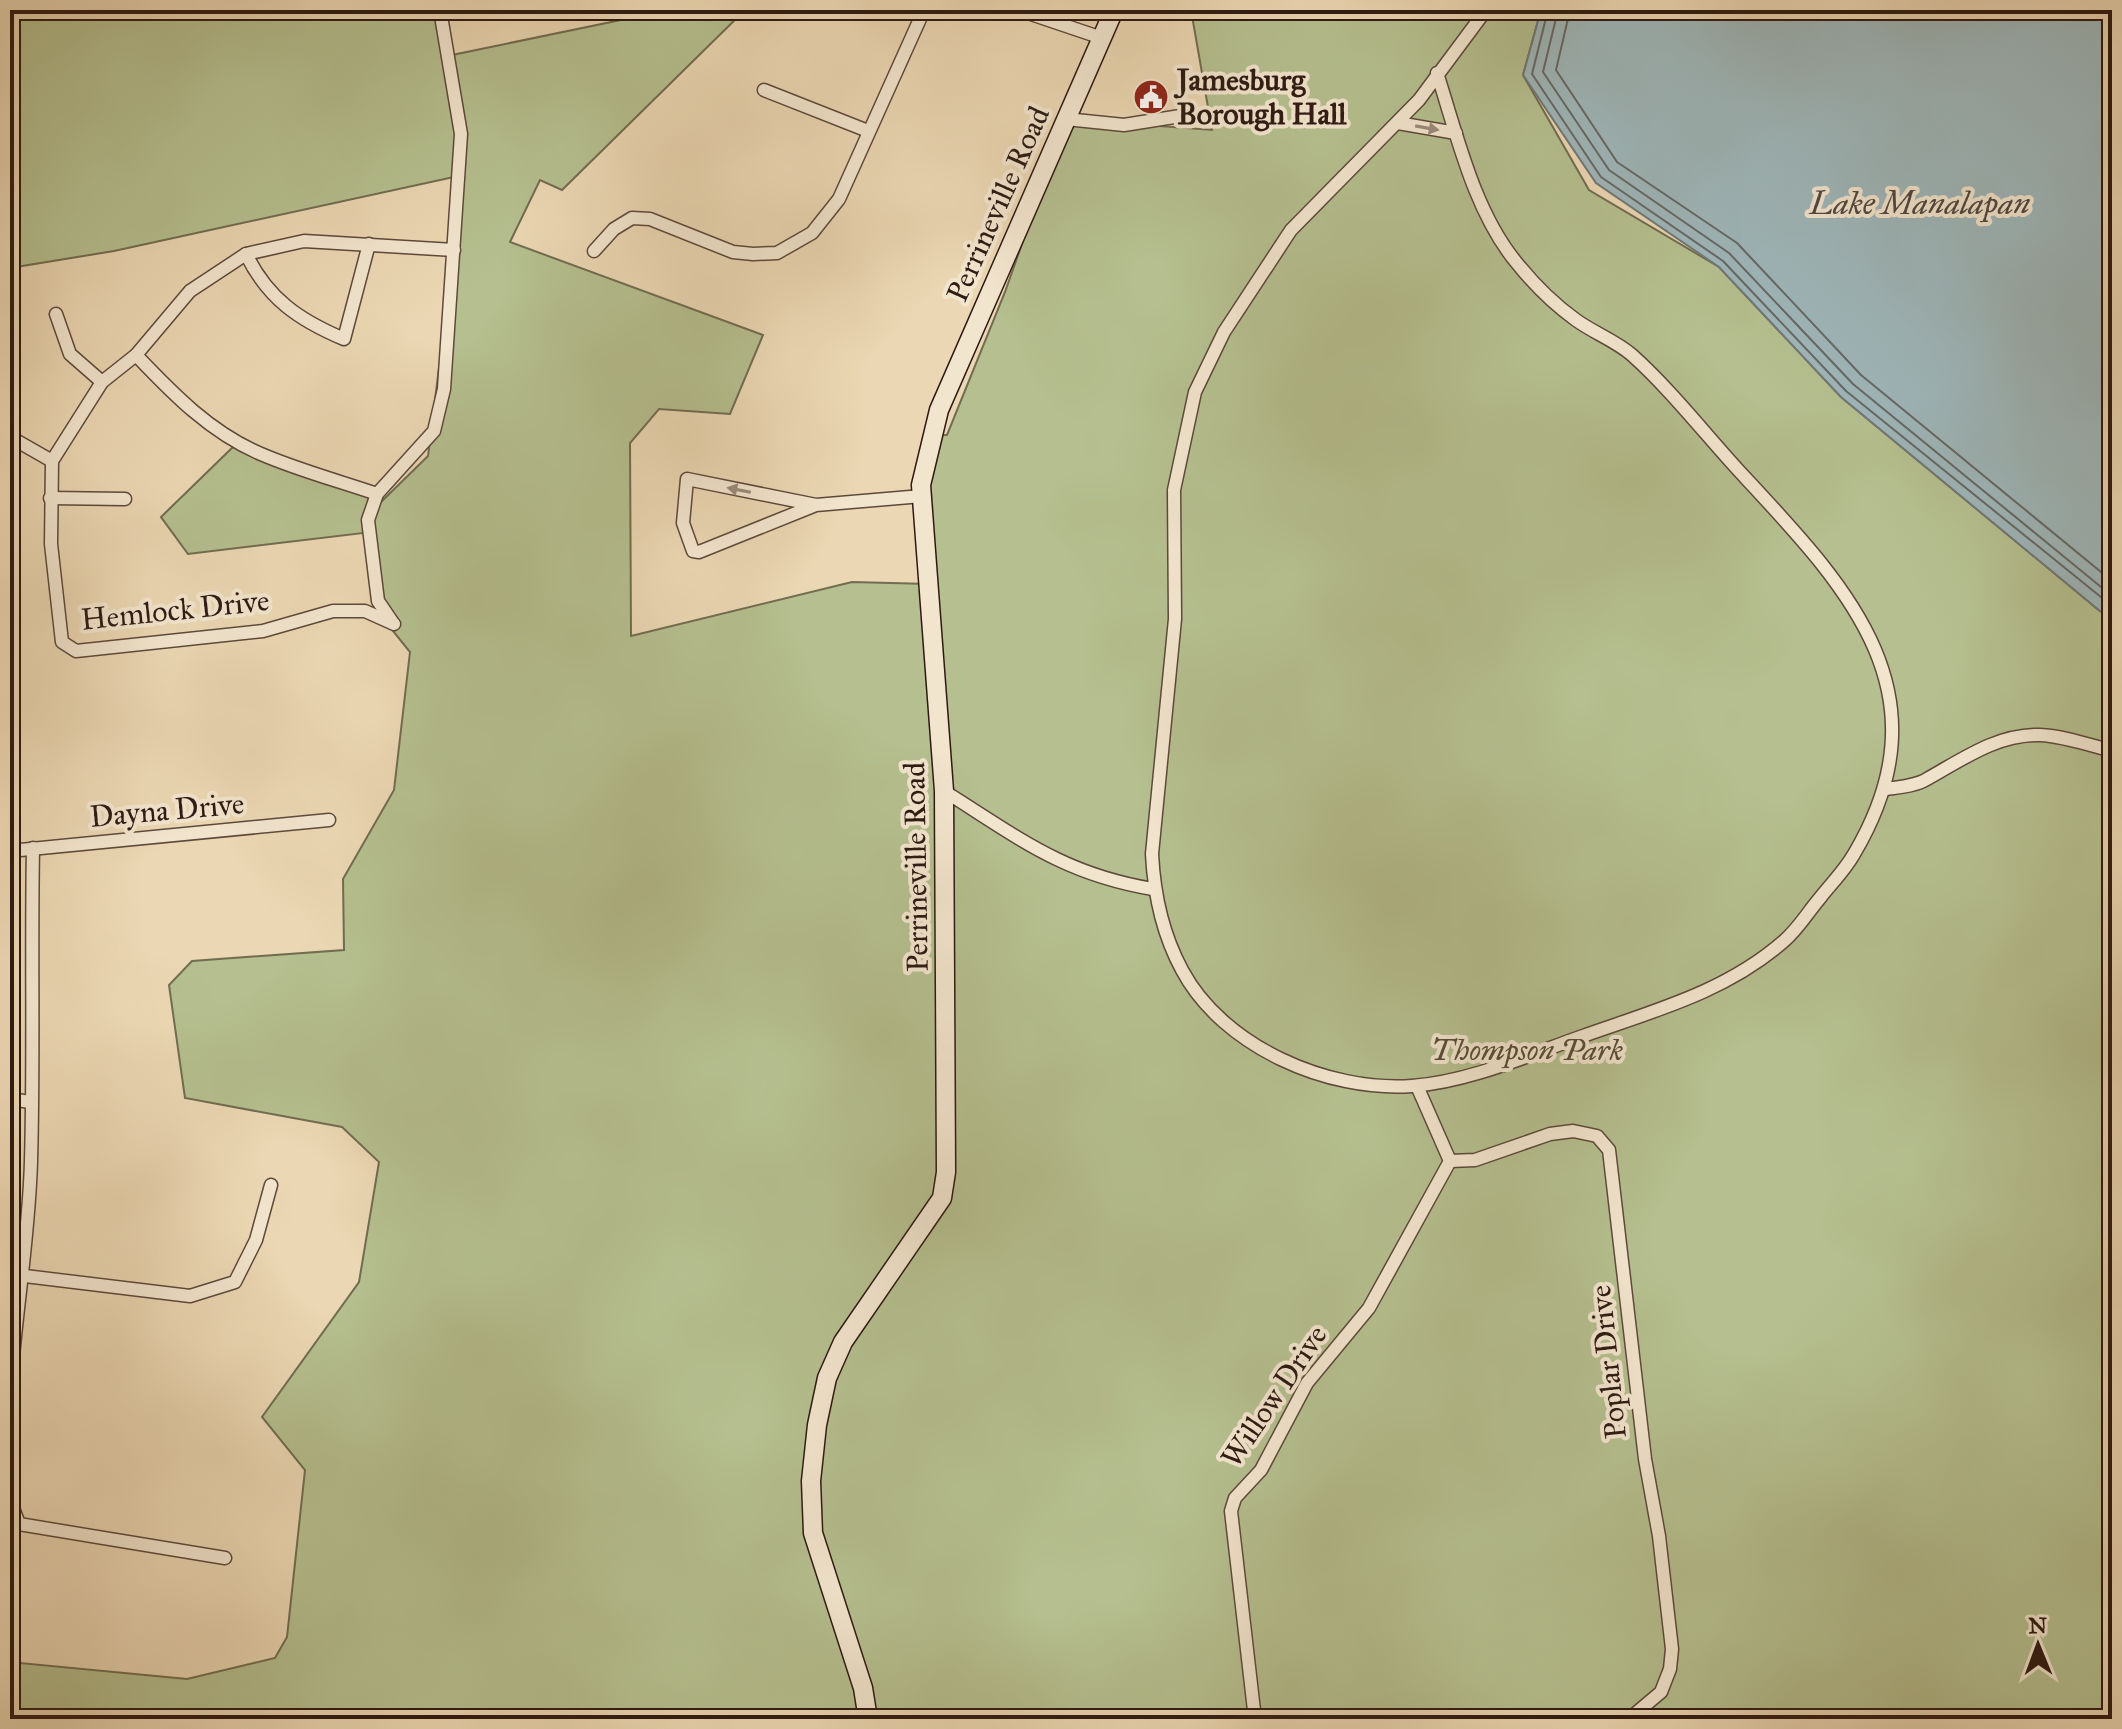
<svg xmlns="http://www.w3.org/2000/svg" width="2122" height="1729" font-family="'IM FELL Great Primer',serif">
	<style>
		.green { fill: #b5bf8f; stroke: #726c51; stroke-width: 2 }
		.water { fill: #9eb6b9; stroke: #717877; stroke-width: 2 }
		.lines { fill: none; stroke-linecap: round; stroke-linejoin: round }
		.shore { stroke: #666866; stroke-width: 2 }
		.street-casing { stroke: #5d493b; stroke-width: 15 }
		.secondary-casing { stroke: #2e1a13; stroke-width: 21 }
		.street { stroke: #f2e5ce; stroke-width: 12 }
		.secondary { stroke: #f2e5ce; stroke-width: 18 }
		.oneway { fill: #9a8a7a }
		.labels { text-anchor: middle; stroke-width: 8; stroke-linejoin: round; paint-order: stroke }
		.poi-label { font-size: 30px; font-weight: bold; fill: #2e1a13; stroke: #f2e5ce; text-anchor: start }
		.street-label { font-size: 30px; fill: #2e1a13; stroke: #f2e5ce }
		.park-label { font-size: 30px; font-style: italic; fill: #564c38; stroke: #f2e5ce }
		.water-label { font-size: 32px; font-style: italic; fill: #504945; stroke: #f2e5ce }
	</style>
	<rect width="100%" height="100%" fill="#ebd7b3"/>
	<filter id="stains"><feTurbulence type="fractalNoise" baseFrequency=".0025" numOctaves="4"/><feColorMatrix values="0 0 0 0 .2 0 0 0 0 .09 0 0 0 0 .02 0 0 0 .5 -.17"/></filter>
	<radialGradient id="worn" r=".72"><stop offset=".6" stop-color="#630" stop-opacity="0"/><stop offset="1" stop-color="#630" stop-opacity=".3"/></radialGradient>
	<path class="green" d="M10,10h433l9,45 217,-45h76l-183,180 -22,-10 -30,62 253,93 -33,79 -71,-5 -29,34 1,193 221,-54 77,2 -7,-88 19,-61h6l58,-143 61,-173 146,11 -21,-120h350l-18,65 66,115 130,77 122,130 259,214 12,4v1104h-2102v-57l177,17 88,-21 12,-21 18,-167 -43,-53 97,-135 20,-120 -37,-35 -157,-29 -16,-113 23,-24 152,-11 -1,-71 51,-89 16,-138 -29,-36 -10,-84 -183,22 -27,-37 72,-70 148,55 47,-46 35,-281 -349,76 -104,17z"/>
	<path class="water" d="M1541,10h571v605l-12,-4 -259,-214 -122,-130 -123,-84 -73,-108z"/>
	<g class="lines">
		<g class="shore">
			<path d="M1548,10l-16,64 69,103 122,84 123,130 266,215"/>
			<path d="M1558,10l-15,62 66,98 120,83 124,131 259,212"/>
			<path d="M1570,10l-14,60 61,92 120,81 124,132 251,206"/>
		</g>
		<defs>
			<g id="street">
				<path d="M1019,10l83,28"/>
				<path d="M1437,73c20,62 37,138 79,189 16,20 39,43 60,58 18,13 40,21 56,35 39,35 73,79 108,117 107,115 210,220 114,382 -9,16 -23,30 -34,44 -12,14 -22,31 -36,43 -58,51 -131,70 -201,95 -54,19 -114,46 -171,50 -84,6 -189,-39 -230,-116 -19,-35 -28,-77 -30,-116l23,-235 -1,-129 21,-98 29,-60 67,-102 128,-130 67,-90"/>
				<path d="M764,90l104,41"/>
				<path d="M1066,119l58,6 69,-11"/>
				<path d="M1398,123l58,10"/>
				<path d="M594,251l20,-22 18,-11 18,1 83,33 20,2 24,-1 35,-20 27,-34 85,-189"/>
				<path d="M246,254c22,45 53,66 98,85l25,-95"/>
				<path d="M56,314l14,40 32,28"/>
				<path d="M136,355c37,39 75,78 125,99 37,16 78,27 116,40"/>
				<path d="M10,437l42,24"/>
				<path d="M50,498l75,1"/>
				<path d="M816,505l-117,47 -6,-1 -10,-28 4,-44 129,26 106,-9"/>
				<path d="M393,623l-15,-22 -10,-81 9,-26 57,-63 10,-42 17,-255 -21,-124"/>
				<path d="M394,624l-29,-13h-32l-70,20 -187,20 -14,-9 -11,-98 1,-83 50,-79 34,-27 54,-64 56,-37 58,-13 150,9"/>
				<path d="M1886,789c13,-2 30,-3 41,-10 36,-20 70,-45 113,-44 24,1 49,10 72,16"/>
				<path d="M944,791c75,47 119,83 209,98"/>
				<path d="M10,851l319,-31"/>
				<path d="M10,1099l20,3"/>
				<path d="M1450,1161l25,-1 75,-26 23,-3 24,5 12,14 36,309 14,77 13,113 -2,20 -9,23 -32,27"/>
				<path d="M25,1276l165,20 45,-14 21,-42 15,-55"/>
				<path d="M10,1393c5,-78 19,-154 21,-232 3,-104 0,-208 2,-313"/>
				<path d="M10,1500l9,24 206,34"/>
				<path d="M1255,1719l-24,-208 4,-13 26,-28 46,-87 62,-75 81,-147 -33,-75"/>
			</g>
			<path id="secondary" d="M868,1719l-5,-31 -50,-155 -2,-52 6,-56 10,-47 16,-36 99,-144 4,-26 -2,-381 -23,-306 18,-75 175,-400"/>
		</defs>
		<use href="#street" class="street-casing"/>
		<use href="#secondary" class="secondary-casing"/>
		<use href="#street" class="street"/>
		<use href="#secondary" class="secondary"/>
	</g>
	<defs><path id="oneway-solid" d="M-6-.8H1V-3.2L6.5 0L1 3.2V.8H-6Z" transform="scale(2)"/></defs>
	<g class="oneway">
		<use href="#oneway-solid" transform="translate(1427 128) rotate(10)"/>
		<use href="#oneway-solid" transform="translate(739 490) rotate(-169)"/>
	</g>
	<defs>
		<symbol id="civic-disc" viewBox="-11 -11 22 22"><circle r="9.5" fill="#8f2418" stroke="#f2e5ce"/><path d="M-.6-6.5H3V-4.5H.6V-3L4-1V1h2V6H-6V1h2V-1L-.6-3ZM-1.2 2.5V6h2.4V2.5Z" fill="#fff"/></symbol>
	</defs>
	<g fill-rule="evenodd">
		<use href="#civic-disc" x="1131" y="77" width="40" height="40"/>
	</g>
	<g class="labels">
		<g class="poi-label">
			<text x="1177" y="90">Jamesburg<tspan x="1177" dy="34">Borough Hall</tspan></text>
		</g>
		<g class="street-label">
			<text transform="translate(998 204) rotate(-66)" y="10">Perrineville Road</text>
			<text transform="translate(175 610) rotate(-6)" y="10">Hemlock Drive</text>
			<text transform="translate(167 810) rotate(-5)" y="10">Dayna Drive</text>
			<text transform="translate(916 867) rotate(-91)" y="10">Perrineville Road</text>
			<text transform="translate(1608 1362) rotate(-96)" y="10">Poplar Drive</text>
			<text transform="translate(1274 1396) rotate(-56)" y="10">Willow Drive</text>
		</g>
		<g class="park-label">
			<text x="1527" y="1060">Thompson Park</text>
		</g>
		<g class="water-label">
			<text x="1920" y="214">Lake Manalapan</text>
		</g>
	</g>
	<rect width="2122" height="1729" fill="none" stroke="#ebd7b3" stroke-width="40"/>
	<rect x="12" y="12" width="2098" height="1705" fill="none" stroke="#2e1a13" stroke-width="4"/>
	<rect x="20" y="20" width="2082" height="1689" fill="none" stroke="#2e1a13" stroke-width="2"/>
	<g transform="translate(2038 1645) rotate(359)" stroke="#f2e5ce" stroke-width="6" paint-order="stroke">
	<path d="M0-6L14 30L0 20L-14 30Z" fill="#2e1a13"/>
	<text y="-12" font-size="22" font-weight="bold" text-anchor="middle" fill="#2e1a13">N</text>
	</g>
	<rect width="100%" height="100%" filter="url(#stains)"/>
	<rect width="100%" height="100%" fill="url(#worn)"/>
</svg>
